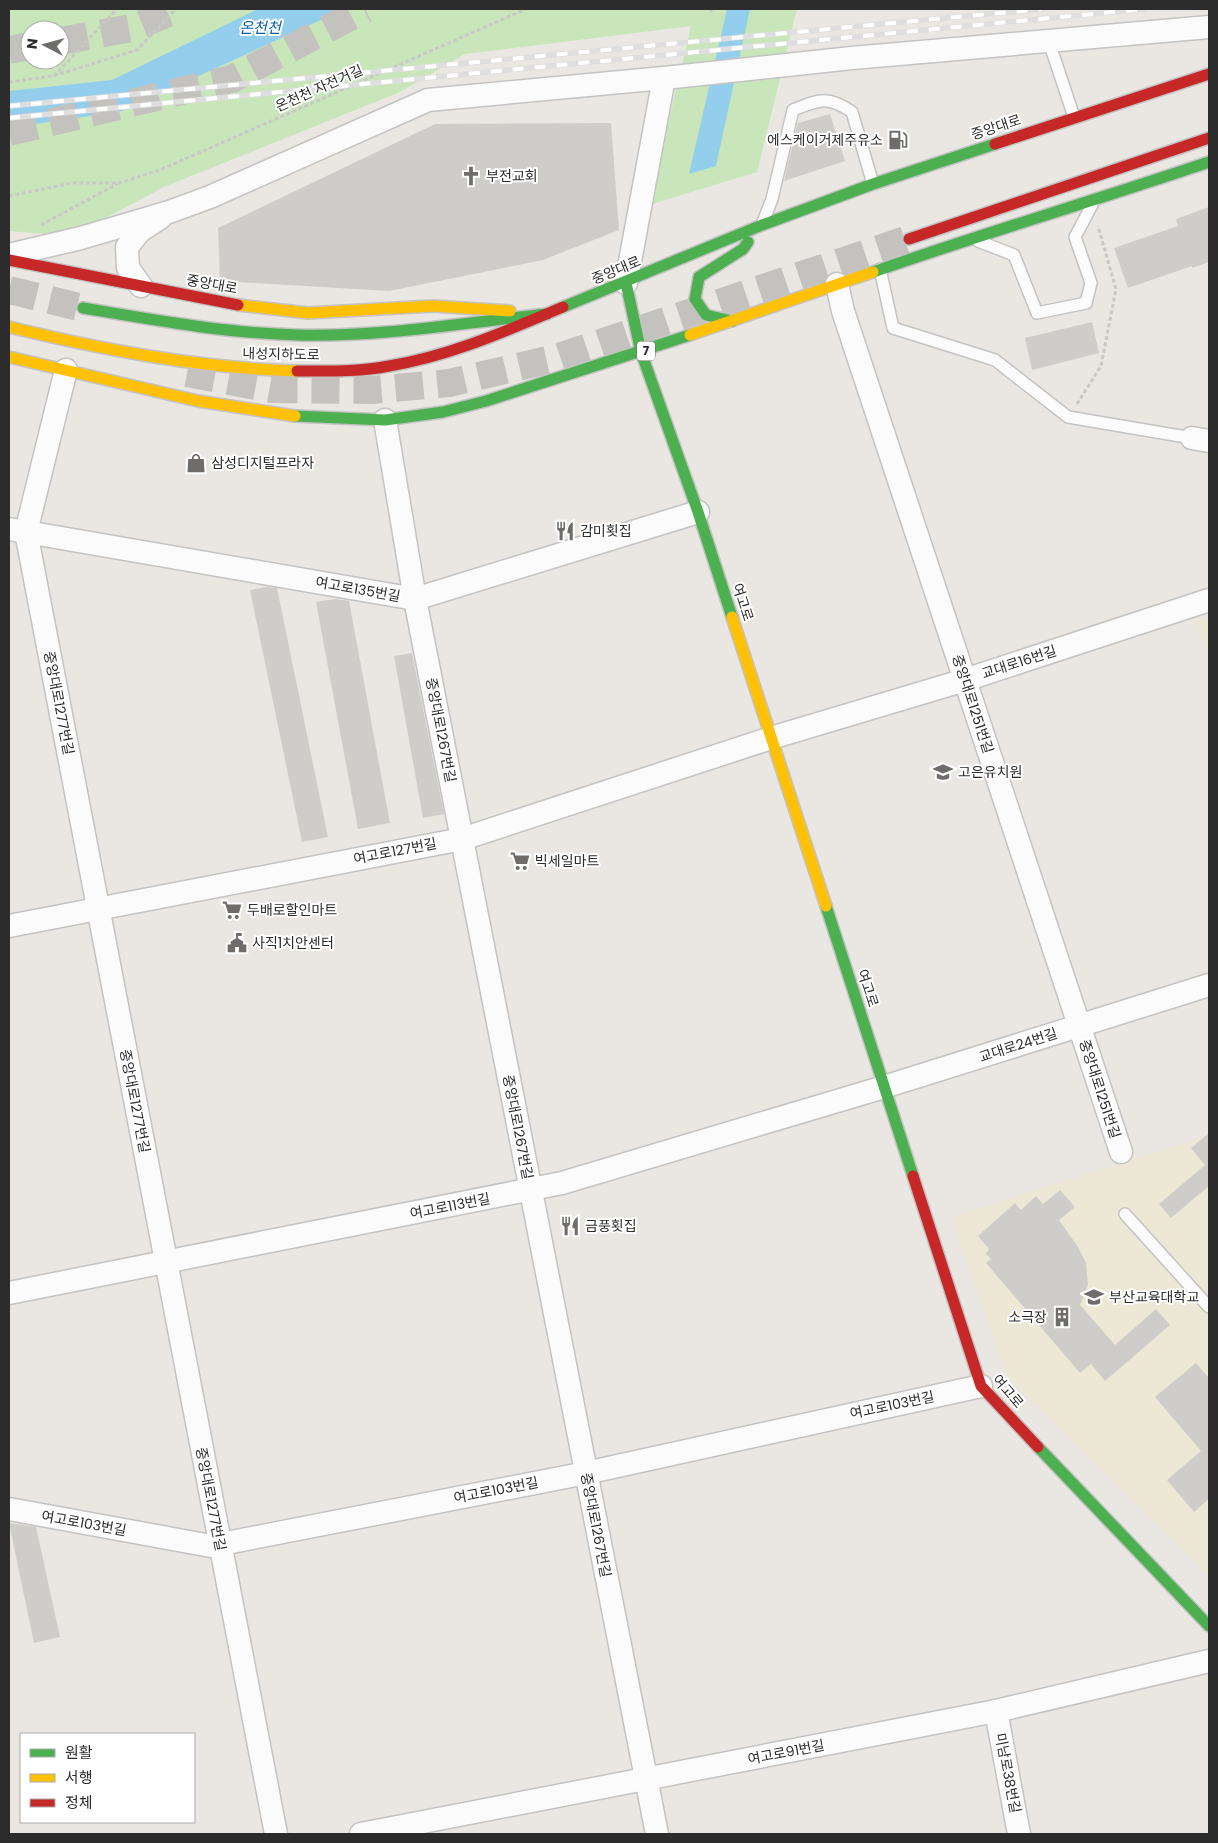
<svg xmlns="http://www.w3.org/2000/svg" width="1218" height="1843" font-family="Poppins,'Noto Sans KR',sans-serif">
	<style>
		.education { fill: #ede7d6 }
		.green { fill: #c8e6ba; fill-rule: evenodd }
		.water { fill: #93ceed }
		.building { fill: #cfcdc9 }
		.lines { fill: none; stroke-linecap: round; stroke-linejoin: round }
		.highway-tunnel { stroke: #c4c2be; stroke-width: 28; stroke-dasharray: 28 14; stroke-linecap: butt }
		.lane-casing { stroke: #c4c3c3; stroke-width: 14 }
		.street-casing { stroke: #c4c3c3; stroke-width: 25 }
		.fast-casing { stroke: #c4c3c3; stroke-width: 14 }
		.slow-casing { stroke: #c4c3c3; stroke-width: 14 }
		.jam-casing { stroke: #c4c3c3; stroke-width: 14 }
		.path { stroke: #c8c8c7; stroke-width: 3; stroke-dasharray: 4 2.5; stroke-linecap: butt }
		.lane { stroke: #fcfbfb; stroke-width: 11 }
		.street { stroke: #fcfbfb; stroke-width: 22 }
		.fast { stroke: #4caf50; stroke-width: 11 }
		.slow { stroke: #ffc107; stroke-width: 11 }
		.jam { stroke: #c62828; stroke-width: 11 }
		.rail-casing { stroke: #dededf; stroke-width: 5.5 }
		.rail { stroke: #fff; stroke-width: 4; stroke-dasharray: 11; stroke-linecap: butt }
		.labels { text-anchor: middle; stroke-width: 4; stroke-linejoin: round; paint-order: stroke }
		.shield { fill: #fff; stroke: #6b6b6b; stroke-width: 1 }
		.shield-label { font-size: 12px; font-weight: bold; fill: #2c2c2c }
		.street-label { font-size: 14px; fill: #2c2c2c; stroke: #fff }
		.poi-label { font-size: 14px; fill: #2c2c2c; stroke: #fff; text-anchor: start }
		.water-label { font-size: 15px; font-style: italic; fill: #0a61a2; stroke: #fff }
	</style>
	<rect width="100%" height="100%" fill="#eae7e2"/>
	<g class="education">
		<path d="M1209,617v38l-13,-34z"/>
		<path d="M1209,1135v441l-202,-199 -56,-160z"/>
	</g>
	<path class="green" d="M9,9h788l-40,163 -108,33 42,-179 -226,28 -65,38 -236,95 -68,36 -38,12 -49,-4zM30,30h30v30h-30z"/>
	<g class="water">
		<path d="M258,9h87l-223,102 -113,17v-37l103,-11z"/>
		<path d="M727,9h23l-34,157 -27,8z"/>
	</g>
	<g class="building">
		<path d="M830,114l15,47 -61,20 14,-58z"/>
		<path d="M611,123l8,107 -76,30 -154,31 -169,-10 -2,-53 217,-104z"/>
		<path d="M1209,207v55l-17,6v-2l-64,22 -14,-40 64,-22 -2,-7z"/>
		<path d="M1092,322l7,31 -67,17 -7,-32z"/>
		<path d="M266,587l11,1 51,249 -26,5 -52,-252z"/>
		<path d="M335,599l14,2 41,222 -32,6 -42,-227z"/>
		<path d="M412,653l32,161 -21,4 -29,-162z"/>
		<path d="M1209,1133v53l-38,32 -12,-14 46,-39 -14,-17z"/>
		<path d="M1060,1190l15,17 -16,13 19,27 8,16 2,22 -8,20 35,40 41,-36 14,16 -65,56 -14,-17 -11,9 -94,-110 5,-4 -5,-5 3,-5 -11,-13 37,-33 6,7 15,-14 7,8z"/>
		<path d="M1196,1363l13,15v121l-15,13 -27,-32 34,-29 -46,-54z"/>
		<path d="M9,1523l27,4 24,110 -26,6z"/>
	</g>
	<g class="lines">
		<g class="highway-tunnel">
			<path d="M60,41l72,-13 46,-19"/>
			<path d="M9,50l21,-4"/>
			<path d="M9,132l223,-53 133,-70"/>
			<path d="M9,290l74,18"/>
			<path d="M187,373l84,16 101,1 77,-7 107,-25 353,-119"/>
		</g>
		<defs>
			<g id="lane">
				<path d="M1049,42l25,75"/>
				<path d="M763,222l9,-23 21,-89c26,-10 34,-15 59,2l21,72"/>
				<path d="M978,241l36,14 23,58 49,-10 5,-20 -16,-46 17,-32"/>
				<path d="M880,269l13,59 102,32 73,57 124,21"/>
				<path d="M1125,1214l84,93"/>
			</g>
			<g id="street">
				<path d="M9,255l72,-17 88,-26 41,-15 218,-97 236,-22 188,-20 357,-31"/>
				<path d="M626,283l38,-205"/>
				<path d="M837,284l6,27 278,841"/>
				<path d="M141,286l-13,-18 -1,-21 13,-16 20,-13"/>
				<path d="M66,370l-40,162 250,1302"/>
				<path d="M385,420l30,179 242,1235"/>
				<path d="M1192,438l17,3"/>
				<path d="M9,529l406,70 283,-87"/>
				<path d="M9,926l453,-87 309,-101 194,-58 244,-80"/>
				<path d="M9,1293l553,-110 322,-96 325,-102"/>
				<path d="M9,1509l202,37 375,-73 395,-87"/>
				<path d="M996,1711l23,123"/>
				<path d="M361,1834l635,-123 213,-50"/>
			</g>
			<g id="fast">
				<path d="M873,272c111,-39 224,-72 336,-110"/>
				<path d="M626,283l15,69 57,160 34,105"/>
				<path d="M563,307l199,-82 111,-41 122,-40"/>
				<path d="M83,308c71,12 142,25 215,27 83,2 166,-12 249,-21"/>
				<path d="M732,321l-26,-6 -11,-16 4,-22 44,-28 5,-7"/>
				<path d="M295,416l90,4 58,-8 43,-11 204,-66"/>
				<path d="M826,906l87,270"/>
				<path d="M1038,1447l171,179"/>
			</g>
			<g id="slow">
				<path d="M238,305l70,8 125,-7 77,5"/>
				<path d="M9,327c95,23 190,41 288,44"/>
				<path d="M690,335l183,-63"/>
				<path d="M9,357l189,44 97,15"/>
				<path d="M732,617l94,289"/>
			</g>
			<g id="jam">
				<path d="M995,144l214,-70"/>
				<path d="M909,239l300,-101"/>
				<path d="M9,260l229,45"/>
				<path d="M297,371c31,0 62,1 92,-5 61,-10 117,-35 174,-59"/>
				<path d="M913,1176l68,210 57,61"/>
			</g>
		</defs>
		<use href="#lane" class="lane-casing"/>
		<use href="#street" class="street-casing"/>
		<use href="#fast" class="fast-casing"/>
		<use href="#slow" class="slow-casing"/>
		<use href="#jam" class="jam-casing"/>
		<g class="path">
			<path d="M710,9l2,3"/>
			<path d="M54,76l63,-67"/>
			<path d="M9,82l44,-6 84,-26 39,-41"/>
			<path d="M9,196l63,-13h47l41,-13 366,-161"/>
			<path d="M41,225l76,-41"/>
			<path d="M1077,404l24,-38 15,-77 -18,-63"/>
		</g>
		<use href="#lane" class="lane"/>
		<use href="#street" class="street"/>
		<use href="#fast" class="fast"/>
		<use href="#slow" class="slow"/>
		<use href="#jam" class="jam"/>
		<defs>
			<g id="rail">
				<path d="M9,106l1033,-97"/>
				<path d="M9,118l1135,-109"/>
			</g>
		</defs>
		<use href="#rail" class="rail-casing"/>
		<use href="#rail" class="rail"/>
	</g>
	<defs>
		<symbol id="fuel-bare" viewBox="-9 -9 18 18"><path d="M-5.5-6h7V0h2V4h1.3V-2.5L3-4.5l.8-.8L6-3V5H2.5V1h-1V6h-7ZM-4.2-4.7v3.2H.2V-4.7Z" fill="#6e6d6c" stroke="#fff" stroke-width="2.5" paint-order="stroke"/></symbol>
		<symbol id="church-bare" viewBox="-9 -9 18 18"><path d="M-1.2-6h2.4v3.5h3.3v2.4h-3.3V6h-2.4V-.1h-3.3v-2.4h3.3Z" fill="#6e6d6c" stroke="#fff" stroke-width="2.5" paint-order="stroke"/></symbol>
		<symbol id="shop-bare" viewBox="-9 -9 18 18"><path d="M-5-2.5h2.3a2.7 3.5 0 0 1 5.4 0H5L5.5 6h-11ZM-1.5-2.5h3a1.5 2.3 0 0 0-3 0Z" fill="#6e6d6c" stroke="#fff" stroke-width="2.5" paint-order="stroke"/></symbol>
		<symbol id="restaurant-bare" viewBox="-9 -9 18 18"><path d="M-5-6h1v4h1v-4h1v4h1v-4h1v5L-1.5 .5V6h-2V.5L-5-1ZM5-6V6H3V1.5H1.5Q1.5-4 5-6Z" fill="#6e6d6c" stroke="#fff" stroke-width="2.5" paint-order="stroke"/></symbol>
		<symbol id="school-bare" viewBox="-9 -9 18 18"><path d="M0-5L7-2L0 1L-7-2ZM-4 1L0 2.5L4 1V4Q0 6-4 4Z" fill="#6e6d6c" stroke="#fff" stroke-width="2.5" paint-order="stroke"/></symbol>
		<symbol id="supermarket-bare" viewBox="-9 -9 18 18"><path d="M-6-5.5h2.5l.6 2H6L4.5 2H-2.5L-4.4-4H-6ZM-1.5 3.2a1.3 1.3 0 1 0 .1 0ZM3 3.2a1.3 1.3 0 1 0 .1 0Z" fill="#6e6d6c" stroke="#fff" stroke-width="2.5" paint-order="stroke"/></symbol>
		<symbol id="civic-bare" viewBox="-9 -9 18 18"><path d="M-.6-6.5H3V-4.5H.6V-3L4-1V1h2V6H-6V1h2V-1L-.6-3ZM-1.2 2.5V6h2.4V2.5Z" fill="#6e6d6c" stroke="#fff" stroke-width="2.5" paint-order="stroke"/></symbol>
		<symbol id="university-bare" viewBox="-9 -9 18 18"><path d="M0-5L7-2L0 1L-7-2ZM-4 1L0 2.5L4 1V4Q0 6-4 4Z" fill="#6e6d6c" stroke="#fff" stroke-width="2.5" paint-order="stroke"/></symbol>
		<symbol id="building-bare" viewBox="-9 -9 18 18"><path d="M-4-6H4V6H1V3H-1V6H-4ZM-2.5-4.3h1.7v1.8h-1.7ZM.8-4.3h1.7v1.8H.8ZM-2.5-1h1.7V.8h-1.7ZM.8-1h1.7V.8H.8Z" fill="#6e6d6c" stroke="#fff" stroke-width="2.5" paint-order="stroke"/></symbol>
	</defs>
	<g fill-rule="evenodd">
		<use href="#fuel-bare" x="884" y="126" width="28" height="28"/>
		<use href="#church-bare" x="457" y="162" width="28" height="28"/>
		<use href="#shop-bare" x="182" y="449" width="28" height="28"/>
		<use href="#restaurant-bare" x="551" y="517" width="28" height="28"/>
		<use href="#school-bare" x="929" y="758" width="28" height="28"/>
		<use href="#supermarket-bare" x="506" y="847" width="28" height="28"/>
		<use href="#supermarket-bare" x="218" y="896" width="28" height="28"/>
		<use href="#civic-bare" x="223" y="929" width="28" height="28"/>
		<use href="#restaurant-bare" x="556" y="1212" width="28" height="28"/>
		<use href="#university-bare" x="1080" y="1283" width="28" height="28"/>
		<use href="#building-bare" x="1048" y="1303" width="28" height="28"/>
	</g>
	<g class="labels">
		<rect class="shield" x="637" y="341.5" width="18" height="19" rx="4"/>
		<g class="shield-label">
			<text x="646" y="355">7</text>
		</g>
		<g class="street-label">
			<text transform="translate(319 88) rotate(-24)" y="5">온천천 자전거길</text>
			<text transform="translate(996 127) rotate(-18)" y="5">중앙대로</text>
			<text transform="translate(616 270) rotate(-22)" y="5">중앙대로</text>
			<text transform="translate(212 284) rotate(10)" y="5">중앙대로</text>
			<text transform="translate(281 354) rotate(1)" y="5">내성지하도로</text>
			<text transform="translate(358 589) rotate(10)" y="5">여고로135번길</text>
			<text transform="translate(743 602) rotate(72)" y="5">여고로</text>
			<text transform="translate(1019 662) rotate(-18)" y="5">교대로16번길</text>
			<text transform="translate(59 703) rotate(79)" y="5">중앙대로1277번길</text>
			<text transform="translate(973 704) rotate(72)" y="5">중앙대로1251번길</text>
			<text transform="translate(441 730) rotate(79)" y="5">중앙대로1267번길</text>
			<text transform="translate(395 851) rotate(-11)" y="5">여고로127번길</text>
			<text transform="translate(868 988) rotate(72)" y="5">여고로</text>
			<text transform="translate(1018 1045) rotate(-18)" y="5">교대로24번길</text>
			<text transform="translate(1100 1089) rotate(72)" y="5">중앙대로1251번길</text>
			<text transform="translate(135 1101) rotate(79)" y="5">중앙대로1277번길</text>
			<text transform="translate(518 1127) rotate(79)" y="5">중앙대로1267번길</text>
			<text transform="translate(450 1206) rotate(-11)" y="5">여고로113번길</text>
			<text transform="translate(1008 1391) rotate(49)" y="5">여고로</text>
			<text transform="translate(892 1405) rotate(-12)" y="5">여고로103번길</text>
			<text transform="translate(496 1490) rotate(-11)" y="5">여고로103번길</text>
			<text transform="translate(211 1499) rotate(79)" y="5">중앙대로1277번길</text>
			<text transform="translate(84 1523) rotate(10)" y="5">여고로103번길</text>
			<text transform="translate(596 1525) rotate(79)" y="5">중앙대로1267번길</text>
			<text transform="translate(786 1752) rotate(-11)" y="5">여고로91번길</text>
			<text transform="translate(1008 1773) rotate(79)" y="5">미남로38번길</text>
		</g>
		<g class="poi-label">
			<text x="883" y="145" text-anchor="end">에스케이거제주유소</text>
			<text x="486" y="181">부전교회</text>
			<text x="211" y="468">삼성디지털프라자</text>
			<text x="580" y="536">감미횟집</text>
			<text x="958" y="777">고은유치원</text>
			<text x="535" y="866">빅세일마트</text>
			<text x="247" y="915">두배로할인마트</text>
			<text x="252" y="948">사직1치안센터</text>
			<text x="585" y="1231">금풍횟집</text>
			<text x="1109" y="1302">부산교육대학교</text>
			<text x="1047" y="1322" text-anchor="end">소극장</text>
		</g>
		<g class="water-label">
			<text x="260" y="33">온천천</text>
		</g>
	</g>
	<rect width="1218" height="1843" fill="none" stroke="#2c2c2c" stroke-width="20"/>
	<rect x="20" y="1733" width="175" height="90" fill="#ffffff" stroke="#ababab"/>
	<rect x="30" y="1749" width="25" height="8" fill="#4caf50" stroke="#ababab"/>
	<text x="65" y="1758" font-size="15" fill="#2c2c2c">원활</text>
	<rect x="30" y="1774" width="25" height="8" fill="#ffc107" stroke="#ababab"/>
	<text x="65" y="1783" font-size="15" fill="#2c2c2c">서행</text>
	<rect x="30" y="1799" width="25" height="8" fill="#c62828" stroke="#ababab"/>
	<text x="65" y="1808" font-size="15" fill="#2c2c2c">정체</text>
	<g transform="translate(45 45) rotate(276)"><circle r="24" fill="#ffffff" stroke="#ababab"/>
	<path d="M0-4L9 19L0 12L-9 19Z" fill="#6e6d6c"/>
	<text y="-8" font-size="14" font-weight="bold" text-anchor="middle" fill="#2c2c2c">N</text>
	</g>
</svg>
